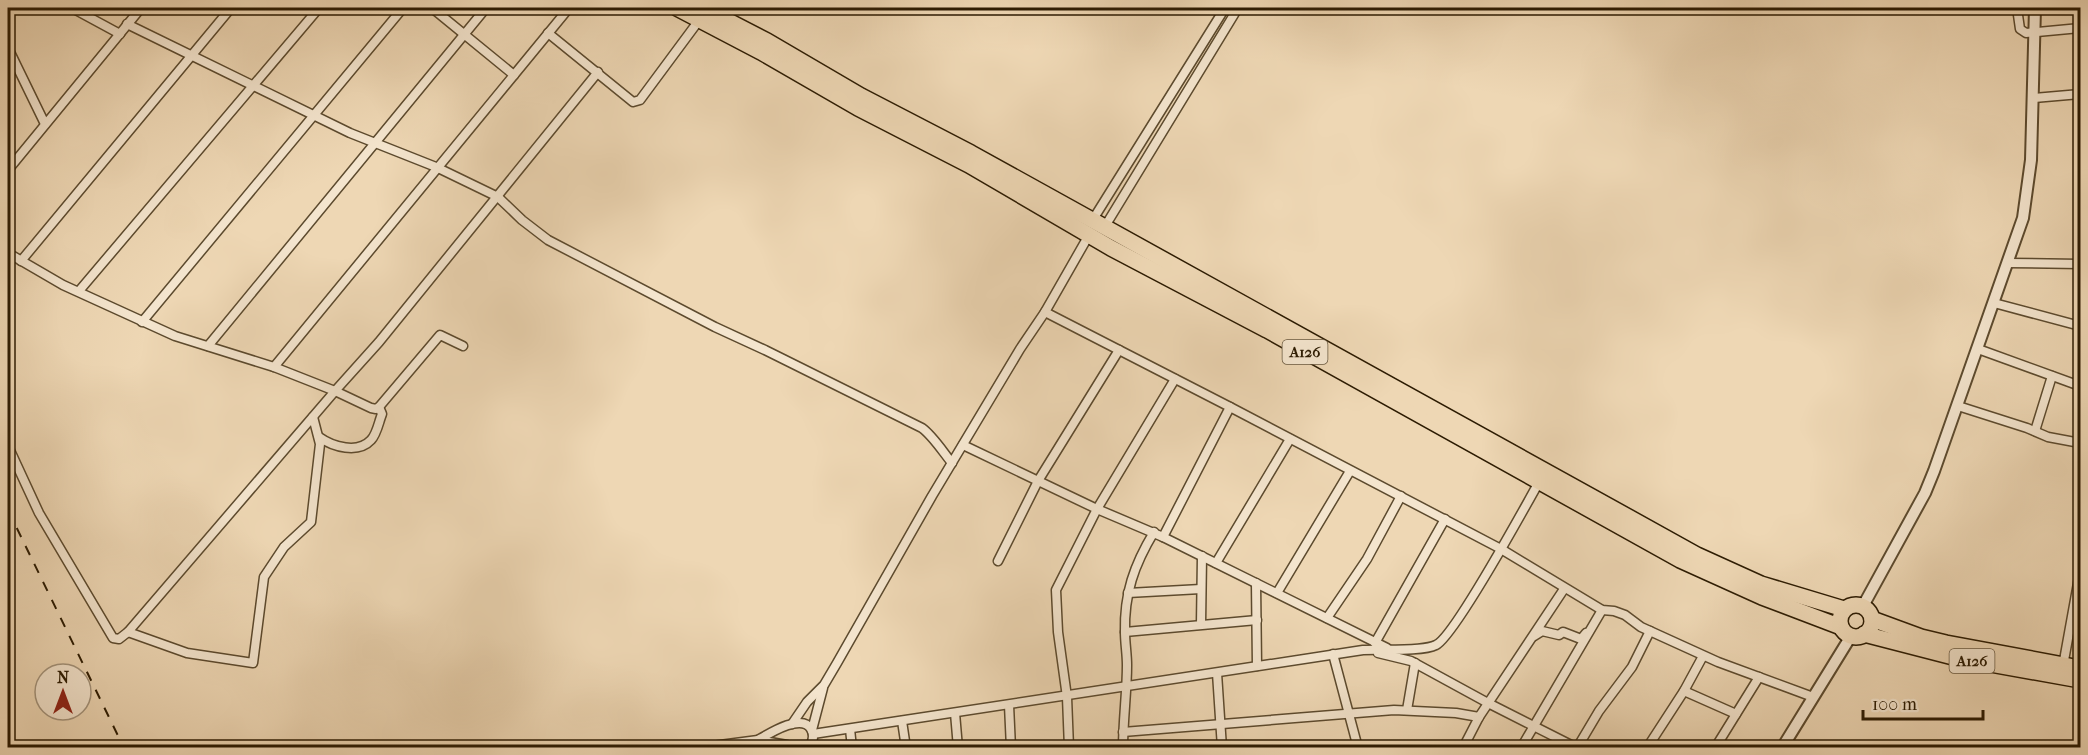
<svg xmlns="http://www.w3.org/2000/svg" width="2088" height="755" font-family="'IM FELL French Canon',serif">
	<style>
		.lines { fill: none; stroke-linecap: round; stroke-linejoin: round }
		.minor-casing { stroke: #5c4a2e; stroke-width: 11 }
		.tertiary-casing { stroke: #5c4a2e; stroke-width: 14 }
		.trunk-casing { stroke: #2c1b02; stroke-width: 18 }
		.minor { stroke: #f4e5ce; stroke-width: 8 }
		.tertiary { stroke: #f4e5ce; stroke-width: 10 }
		.trunk { stroke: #eed7b4; stroke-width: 15 }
		.rail { stroke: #2c1b02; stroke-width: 2; stroke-dasharray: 10 10; stroke-linecap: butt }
		.labels { text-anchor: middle; stroke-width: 4.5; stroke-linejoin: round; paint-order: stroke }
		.shield { fill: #f4e5ce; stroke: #68583f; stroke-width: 1.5 }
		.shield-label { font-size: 15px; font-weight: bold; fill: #2c1b02 }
	</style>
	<rect width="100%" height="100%" fill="#eed7b4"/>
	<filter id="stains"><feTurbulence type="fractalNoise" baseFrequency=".00333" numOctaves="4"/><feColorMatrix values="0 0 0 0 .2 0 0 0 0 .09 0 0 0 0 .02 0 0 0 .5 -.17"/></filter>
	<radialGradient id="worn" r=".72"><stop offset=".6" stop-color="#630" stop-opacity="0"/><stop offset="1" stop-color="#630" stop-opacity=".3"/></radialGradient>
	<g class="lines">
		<defs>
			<g id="minor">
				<path d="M72,8l48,26"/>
				<path d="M432,8l82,67"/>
				<path d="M2017,8l3,21 6,4 54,-5"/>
				<path d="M127,24l223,109 86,34 62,30 24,23 26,20 167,87 50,23 157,78c11,8 21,24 30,35"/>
				<path d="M548,33l85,69 7,-2 60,-81"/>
				<path d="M8,48l37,76"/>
				<path d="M2034,98l46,-4"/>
				<path d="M8,170l133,-162"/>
				<path d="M1092,221l133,-213"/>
				<path d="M1104,228l134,-220"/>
				<path d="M8,253l55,32 112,51 99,31 61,24 36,17 5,1 3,-2 61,-72 23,11"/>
				<path d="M21,261l210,-253"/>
				<path d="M2007,263l73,1"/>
				<path d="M79,291l240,-283"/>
				<path d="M1994,303l86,23"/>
				<path d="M1045,312l185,95 271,142 101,61 12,1 11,4 16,12 77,35 95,35"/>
				<path d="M142,322l261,-314"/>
				<path d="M208,346l278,-338"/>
				<path d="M1978,349l102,37"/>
				<path d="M274,367l295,-359"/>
				<path d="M1958,406l69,22 21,9 32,6"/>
				<path d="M2035,431l17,-55"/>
				<path d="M319,437c14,10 39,17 52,3 6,-6 8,-19 11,-26l-3,-7"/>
				<path d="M963,445l134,64 66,28 224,111"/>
				<path d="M8,446l31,67 74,125 6,1 9,-7 207,-241 44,-49 219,-270"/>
				<path d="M1163,537l67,-130"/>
				<path d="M998,561l40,-80 81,-131"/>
				<path d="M1216,563l74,-124"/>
				<path d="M1256,583l1,83"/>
				<path d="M1128,593l73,-4"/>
				<path d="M1277,593l73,-122"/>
				<path d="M1327,618l40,-59 34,-63"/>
				<path d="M1201,624l1,-68"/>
				<path d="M128,632l59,21 66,10 11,-86 20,-30 27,-25 9,-78 -7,-27"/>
				<path d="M1125,632l132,-12"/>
				<path d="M1534,636l8,-5 17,4 4,-3 18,7 5,-6"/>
				<path d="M1375,643l70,-124"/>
				<path d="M1378,653l33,8 77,42 89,45"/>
				<path d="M1333,654l25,94"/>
				<path d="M2063,666l17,-94"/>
				<path d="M1217,673l5,75"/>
				<path d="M1684,691l52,23"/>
				<path d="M1009,705l2,43"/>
				<path d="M1407,710l8,-47"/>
				<path d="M955,713l3,35"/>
				<path d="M902,721l4,27"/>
				<path d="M792,724l15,-22 17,-17 13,-22 95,-167 88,-147 25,-37 44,-77"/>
				<path d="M850,729l2,19"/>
				<path d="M812,730l11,-42"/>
				<path d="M1123,732l271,-22 62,3 23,4"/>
				<path d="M813,734l550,-84c18,-1 59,2 73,-5 18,-8 89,-138 103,-163"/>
				<path d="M758,740c12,-7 44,-27 53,-11 4,7 2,13 -3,19"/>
				<path d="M697,748l61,-8 29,5"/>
				<path d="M1069,748l-2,-51 -9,-65 -2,-42 41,-81 78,-130"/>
				<path d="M1123,748c0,-28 4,-56 4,-83 0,-11 -2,-22 -2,-33 -1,-38 9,-67 29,-100"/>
				<path d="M1463,748l16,-31 85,-128"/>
				<path d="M1521,748l81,-138"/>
				<path d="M1577,748l22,-37 33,-44 18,-36"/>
				<path d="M1647,748l37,-57 19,-35"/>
				<path d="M1715,748l44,-71"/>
			</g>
			<g id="tertiary">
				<path d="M1863,606l62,-113 9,-22 89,-253 8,-58 4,-152"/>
				<path d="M1782,748l69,-112"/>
			</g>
			<g id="trunk">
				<path d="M677,8l84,44 97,56 111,57 142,83 156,82 413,230 82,37 79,30"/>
				<path d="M703,8l64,33 94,55 110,57 726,402 64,29 83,25"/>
				<circle cx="1856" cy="621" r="16"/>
				<path d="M1872,619l49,18 25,6 134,25"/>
				<path d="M1864,634l93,24 123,22"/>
			</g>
		</defs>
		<use href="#minor" class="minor-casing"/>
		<use href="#tertiary" class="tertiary-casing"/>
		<use href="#trunk" class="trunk-casing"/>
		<use href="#minor" class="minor"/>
		<use href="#tertiary" class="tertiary"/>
		<use href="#trunk" class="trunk"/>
		<path class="rail" d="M8,510l116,238"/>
	</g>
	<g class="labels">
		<g class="shield">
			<rect x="1282.5" y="340" width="45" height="24" rx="4.5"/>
			<rect x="1949.5" y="649" width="45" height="24" rx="4.5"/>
		</g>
		<g class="shield-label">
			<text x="1305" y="357">A126</text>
			<text x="1972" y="666">A126</text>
		</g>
	</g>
	<rect width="2088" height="755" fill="none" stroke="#eed7b4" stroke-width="30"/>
	<rect x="9" y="9" width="2070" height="737" fill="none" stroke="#2c1b02" stroke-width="3"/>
	<rect x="15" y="15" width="2058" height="725" fill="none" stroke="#2c1b02" stroke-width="1.5"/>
	<g transform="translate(63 692)"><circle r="28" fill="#f4e5ce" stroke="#a4947c" stroke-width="1.5"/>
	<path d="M0-4.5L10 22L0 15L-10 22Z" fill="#8f2418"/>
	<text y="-9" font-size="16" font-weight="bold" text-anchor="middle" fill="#2c1b02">N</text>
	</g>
	<path d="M1863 710v9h120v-9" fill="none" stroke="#2c1b02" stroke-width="3"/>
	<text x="1872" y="710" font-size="18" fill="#2c1b02" stroke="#f4e5ce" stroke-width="4.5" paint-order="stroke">100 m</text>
	<rect width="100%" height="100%" filter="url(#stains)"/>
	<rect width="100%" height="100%" fill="url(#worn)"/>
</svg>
